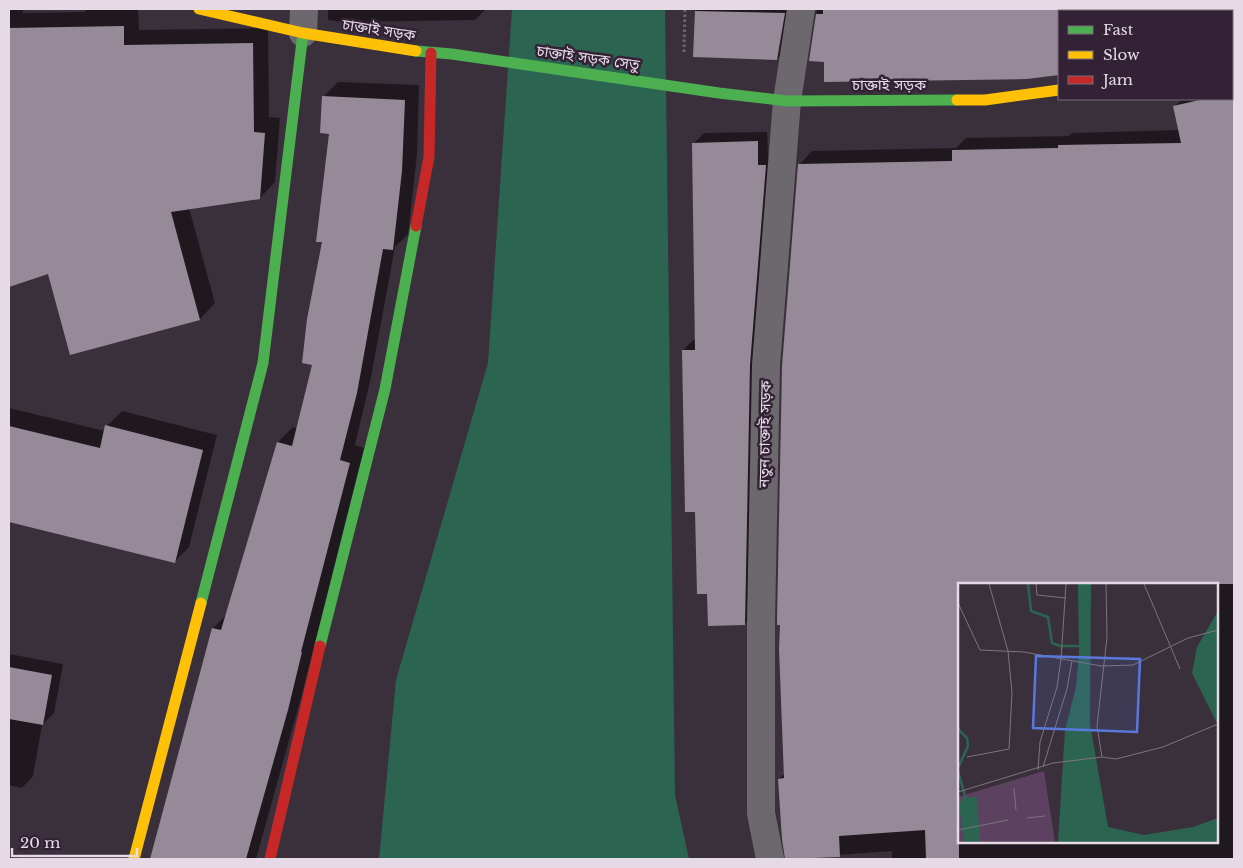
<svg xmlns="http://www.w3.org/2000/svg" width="1243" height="868" font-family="'Libre Baskerville','Noto Sans Bengali',serif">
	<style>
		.water { fill: #2b6551 }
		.shadow { fill: #0007; fill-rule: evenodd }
		.building { fill: #978a98 }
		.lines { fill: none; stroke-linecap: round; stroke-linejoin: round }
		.path { stroke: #6a666b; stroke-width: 3; stroke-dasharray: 2.5 2.5; stroke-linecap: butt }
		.street { stroke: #6c686d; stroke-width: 28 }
		.fast { stroke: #4caf50; stroke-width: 11 }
		.slow { stroke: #ffc107; stroke-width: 11 }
		.jam { stroke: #c62828; stroke-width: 11 }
		.labels { text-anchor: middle; stroke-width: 5; stroke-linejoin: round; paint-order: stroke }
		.street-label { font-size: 15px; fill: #e5dae5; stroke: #332235 }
		.inset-river { fill: none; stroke: #2b6551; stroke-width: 2.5 }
		.inset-road { fill: none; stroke: #7e747f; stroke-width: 1 }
		.view { fill: #5978dc; fill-opacity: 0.15; stroke: #5978dc; stroke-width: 2.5 }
		.inset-edge { fill: none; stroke: #e5dae5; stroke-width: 2.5 }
	</style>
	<rect width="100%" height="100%" fill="#3a303b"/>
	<path class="water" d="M512,9h153l10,786 14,64h-310l17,-179 92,-317z"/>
	<g class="shadow">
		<path d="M9,9h14v4l62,-1v-3h53l1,21 129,-2 1,89 11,1 -5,64 -15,16 -71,10 26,95 -15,16 -151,-47 -40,14z"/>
		<path d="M328,9h158l-11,11 -132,2 -15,-2z"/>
		<path d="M696,9h102l-5,34 -16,16 -83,-3z"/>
		<path d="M817,9h324v2h-82v63l-249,-14z"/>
		<path d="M338,82l81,3 -2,70 -9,79 -13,13 -24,130 -16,68 9,3 -62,246 -46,165h-105l62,-231 14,-14 51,-172 15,-15 5,2 16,-65 17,-232 -8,-35z"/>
		<path d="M1234,82v777h-342v-8l-106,8 -7,-80 6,-6 14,-608 13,-14 144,-3 10,-10 103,-2 3,-3 108,-3 -6,-23 8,-8h50v-16zM959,584h258v258h-258z"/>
		<path d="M767,132l1,23h8l-21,459 -10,10 -37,-32 -12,-81 -13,-161 10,-10h3l-2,-197 10,-10z"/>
		<path d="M9,408l96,23 2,-5 15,-15 95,24 -28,112 -15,15 -165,-41z"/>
		<path d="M9,654l54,10 -9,49 -12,12 -9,51 -11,12 -13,-3z"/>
		<path d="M9,853l10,2 -1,4h-9z"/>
	</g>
	<g class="building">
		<path d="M823,9h236v66l-32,4 -203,3v-20l-15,-1 7,-47h7z"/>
		<path d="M695,11l90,2 -8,47 -84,-3z"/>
		<path d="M124,26v19l129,-2 1,89 11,1 -5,66 -89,13 29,108 -130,35 -22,-81 -39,13v-259z"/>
		<path d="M1232,92h2v492h-275v275h-33l-1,-29 -86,6 1,21 -55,2 -3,-20 -4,-60 6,-1 -5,-129 1,-24h-3v-3l5,-256 16,-202 154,-3v-11l106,-2v-3l123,-2 -8,-37 31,-7h28z"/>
		<path d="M322,96l83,4 -3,71 -9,79 -10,-1 -26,144 -17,67 10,3 -49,189h1l-14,58 -42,149h-96l62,-231 9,2 56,-188 15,4 20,-81 -10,-2 5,-44 15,-77h-6l13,-108 -9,-1z"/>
		<path d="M758,141v24h8l-16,200 -5,260 -37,1 -1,-32h-10l-2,-82h-10l-3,-162h13l-3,-207z"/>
		<path d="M105,425l98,25 -28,113 -166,-41v-96l91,22z"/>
		<path d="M9,667l43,8 -9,50 -34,-6z"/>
	</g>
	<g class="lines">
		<path class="path" d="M684,52l1,-43"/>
		<g class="street">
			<path d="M303,33l1,-24"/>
			<path d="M770,859l-9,-46v-191l5,-257 21,-264 14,-92"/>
		</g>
		<g class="fast">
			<path d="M416,51l36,3 267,39 68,8 170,-1"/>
			<path d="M201,603l62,-240 40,-330"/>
			<path d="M320,646l65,-257 31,-163"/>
		</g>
		<g class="slow">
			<path d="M199,9l104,24 113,18"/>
			<path d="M1232,50l2,-1"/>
			<path d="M957,100h28l74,-10"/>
			<path d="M134,859l67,-256"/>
		</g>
		<g class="jam">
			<path d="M416,226l13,-69 2,-104"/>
			<path d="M270,859l50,-213"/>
		</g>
	</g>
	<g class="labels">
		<g class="street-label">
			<text transform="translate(379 30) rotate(9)" y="5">চাক্তাই সড়ক</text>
			<text transform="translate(588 58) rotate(8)" y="5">চাক্তাই সড়ক সেতু</text>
			<text x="889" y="90">চাক্তাই সড়ক</text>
			<text transform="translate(765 434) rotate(-89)" y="5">নতুন চাক্তাই সড়ক</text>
		</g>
	</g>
	<g transform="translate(958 583)">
		<rect width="260" height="260" fill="#3a303b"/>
		<path d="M86,188l11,71h-97v-45z" fill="#5d4160"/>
		<path d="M120,1h13l-1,140 18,103 36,8 49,-8 25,-9v24h-160l7,-112 11,-43 3,-35zM260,28v114l-26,-52 5,-26zM19,214l3,45h-16l-5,-38 4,-6z" fill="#2b6551"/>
		<path class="inset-river" d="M70,1l3,27 17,6 4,26 8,3h22M0,146l9,9 1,8 -10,22M0,188l9,32"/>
		<path class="inset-road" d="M78,1l1,11 29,3M186,1l36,85M0,20l22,47 44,2 77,14 32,-1 55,-27 30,-8M9,174l42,-8 3,-56 -4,-42 -19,-67M144,174l14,2 47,-12 55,-23M85,184l24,-78 5,-28M80,187l2,-28 17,-55 4,-28 5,-75M56,205l2,22M0,209l95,-29 49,-6 -5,-31 10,-89 -1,-53M69,235l18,-2M0,247l50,-10"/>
		<path class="view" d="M78,73l104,3 -3,73 -104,-4z"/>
		<rect width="260" height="260" class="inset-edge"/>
	</g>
	<rect width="1243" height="868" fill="none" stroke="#e5dae5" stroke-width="20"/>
	<rect x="1058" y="10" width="175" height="90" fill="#332235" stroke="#7a6c7b"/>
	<rect x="1068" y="26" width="25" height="8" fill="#4caf50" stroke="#7a6c7b"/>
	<text x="1103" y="35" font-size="15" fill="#e5dae5">Fast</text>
	<rect x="1068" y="51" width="25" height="8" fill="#ffc107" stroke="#7a6c7b"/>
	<text x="1103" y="60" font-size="15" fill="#e5dae5">Slow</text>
	<rect x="1068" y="76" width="25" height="8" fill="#c62828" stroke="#7a6c7b"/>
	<text x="1103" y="85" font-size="15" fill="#e5dae5">Jam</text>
	<path d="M12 848v8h125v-8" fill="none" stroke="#e5dae5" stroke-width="2.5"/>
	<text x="20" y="848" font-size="15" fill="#e5dae5" stroke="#332235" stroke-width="4" paint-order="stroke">20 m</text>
</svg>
